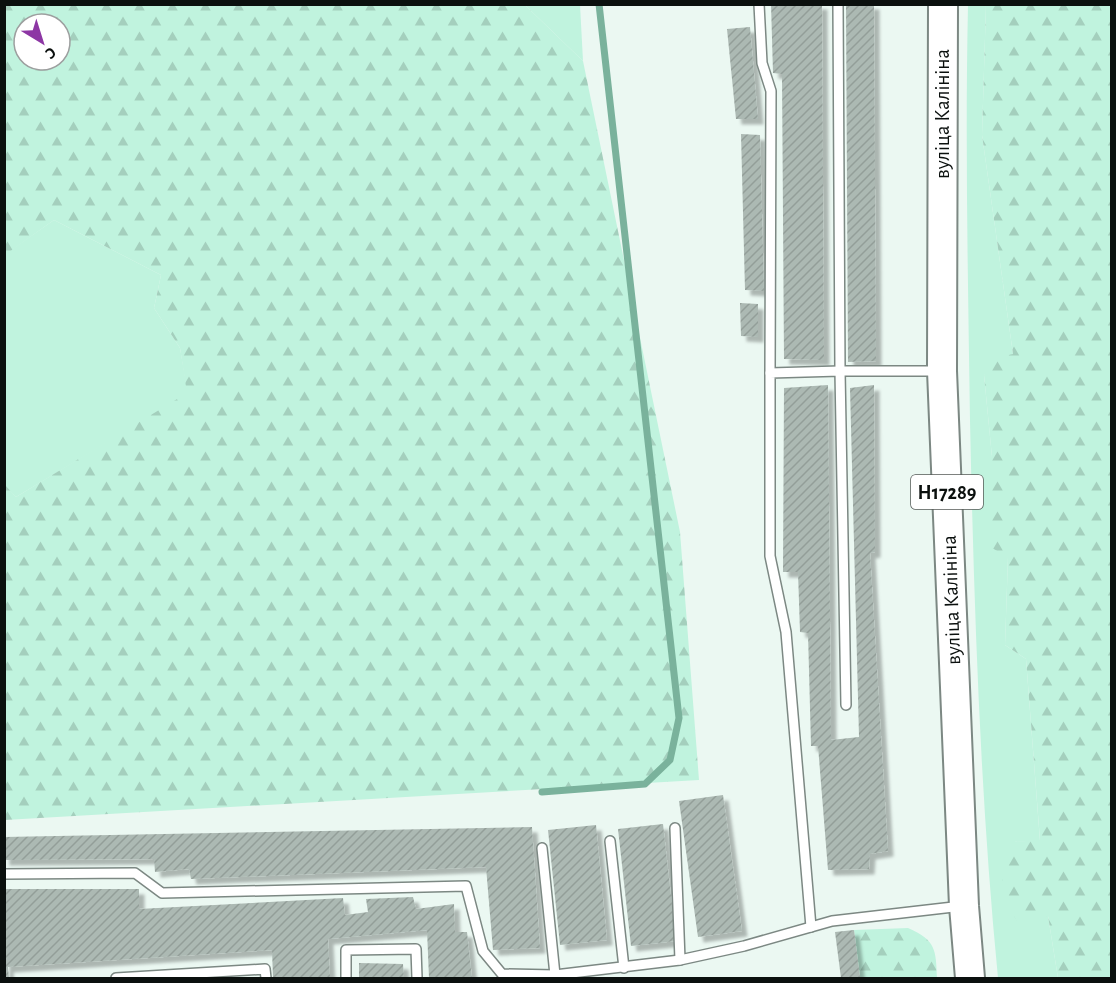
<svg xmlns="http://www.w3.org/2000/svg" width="1116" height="983" font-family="'Alegreya Sans',sans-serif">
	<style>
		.green { fill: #c0f3de }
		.forest { fill: url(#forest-firs); fill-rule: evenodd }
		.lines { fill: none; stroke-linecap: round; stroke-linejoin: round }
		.stream { stroke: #7ab29c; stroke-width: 7 }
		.building { fill: url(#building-hatch); filter: url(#shadow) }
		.service-casing { stroke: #7c8883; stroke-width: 12 }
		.primary-casing { stroke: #7c8883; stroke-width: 32 }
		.service { stroke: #fff; stroke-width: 9 }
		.primary { stroke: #fff; stroke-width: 28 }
		.labels { text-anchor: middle; stroke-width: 5; stroke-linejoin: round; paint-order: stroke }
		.shield { fill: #fff; stroke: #545856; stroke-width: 1.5 }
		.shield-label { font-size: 20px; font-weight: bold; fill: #0b100e }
		.street-label { font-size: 21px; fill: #0b100e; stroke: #fff }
	</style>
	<defs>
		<pattern id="forest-firs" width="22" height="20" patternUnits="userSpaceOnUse" patternTransform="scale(1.5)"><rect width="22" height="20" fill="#c0f3de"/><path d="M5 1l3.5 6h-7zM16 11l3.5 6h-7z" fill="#a4cfbd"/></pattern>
		<pattern id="building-hatch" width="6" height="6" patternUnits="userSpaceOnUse" patternTransform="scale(1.5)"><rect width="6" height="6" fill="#acb9b3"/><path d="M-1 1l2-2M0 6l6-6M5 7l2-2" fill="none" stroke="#939e99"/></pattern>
		<filter id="shadow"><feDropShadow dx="5.5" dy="5.5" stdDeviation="1.5" flood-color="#0004"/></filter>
	</defs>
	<rect width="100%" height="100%" fill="#ebf8f2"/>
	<g class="green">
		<path d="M525,5h55l3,56z"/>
		<path d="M968,5h18l-4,130 31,219 -29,21 8,82 16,100 -3,88 21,14 14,182 -26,1 34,74 10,62h-60c-18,-184 -24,-371 -28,-557 -2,-139 -5,-278 -2,-416z"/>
		<path d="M54,220l107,55 -7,33 26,40 8,46 -172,103 -12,-12v-230z"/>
	</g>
	<g class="forest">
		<path d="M5,4l520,1 58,56 97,471 19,248 -694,40v-335l11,12 171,-104 -7,-45 -26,-40 7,-33 -107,-55 -49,35zM24,24h36v36h-36z"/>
		<path d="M986,5h125v973h-53l-10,-62 -30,6 -13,-19 -5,-47 14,-14 26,-2 -14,-181 -21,-14 3,-88 -16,-9v-91l-8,-82 6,-16 23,-5 -31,-219z"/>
		<path d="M908,928c28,12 28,22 29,50h-77l-6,-48z"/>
	</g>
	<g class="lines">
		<path class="stream" d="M542,792l103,-8 25,-24 9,-42 -80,-714"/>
	</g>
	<g class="building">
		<path d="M771,4h51l2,356 -40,-1 -2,-285 -9,-1z"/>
		<path d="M846,4h28l2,357 -28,1z"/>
		<path d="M750,27l8,92h-22l-9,-90z"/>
		<path d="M741,134l19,1 4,156 -19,-1z"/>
		<path d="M740,303l18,1v33l-17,-1z"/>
		<path d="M828,385l3,355 28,-3 -9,-349 24,-3 1,167 -5,1 18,298 -18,3 -1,15 -41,1 -10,-124h-7l-3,-113 -8,-1 -2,-60h-15l1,-184z"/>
		<path d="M723,795l19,136 -44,6 -19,-136z"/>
		<path d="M663,824l13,117 -45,5 -13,-117z"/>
		<path d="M596,825l11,115 -47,5 -12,-115z"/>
		<path d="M532,827l8,121 -47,2 -7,-83 -295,12 -2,-10 -34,3 -1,-13 -150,1v-23z"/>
		<path d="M4,889h135v20l204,-11 2,17 23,-3 -2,-13 47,-2 3,12 38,-5 1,28h12l5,46h-43l-2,-48 -99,9 2,39h-57l-1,-28 -264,17 1,11h-5z"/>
		<path d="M854,930l6,48h-19l-6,-46z"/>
		<path d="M359,963l44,1 1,14h-45z"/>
	</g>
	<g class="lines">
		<defs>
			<g id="service">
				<path d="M759,4l3,59 9,28 -1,282"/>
				<path d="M838,4l2,367h100"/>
				<path d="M675,828l5,132"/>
				<path d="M610,841l14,127"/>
				<path d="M542,848l13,127"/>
				<path d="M4,874l131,-1 27,20 304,-7 17,65 19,23 53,1 125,-15 64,-14 88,-25 130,-15"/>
				<path d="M811,927l-25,-295 -16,-76v-183l70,-2 6,334"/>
				<path d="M116,978l149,-9 1,9"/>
				<path d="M346,978v-28l70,-1 1,29"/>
			</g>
			<path id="primary" d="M943,4l-1,367 22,535 6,72"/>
		</defs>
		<use href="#service" class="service-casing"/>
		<use href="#primary" class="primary-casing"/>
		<use href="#service" class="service"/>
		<use href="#primary" class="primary"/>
	</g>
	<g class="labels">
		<rect class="shield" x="911" y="475" width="72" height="34" rx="4.5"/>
		<g class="shield-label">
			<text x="947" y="499">Н17289</text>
		</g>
		<g class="street-label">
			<text transform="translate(942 114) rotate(-90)" y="7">вуліца Калініна</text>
			<text transform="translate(951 600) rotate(-92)" y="7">вуліца Калініна</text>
		</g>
	</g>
	<rect width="1116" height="983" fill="none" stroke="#0b100e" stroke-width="12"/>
	<g transform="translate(42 42) rotate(142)"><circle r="28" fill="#ffffff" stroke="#9d9f9f" stroke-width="1.5"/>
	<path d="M0-4.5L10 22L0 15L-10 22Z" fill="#8d37a4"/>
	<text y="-9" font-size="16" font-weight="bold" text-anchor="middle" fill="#0b100e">С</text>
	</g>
</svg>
